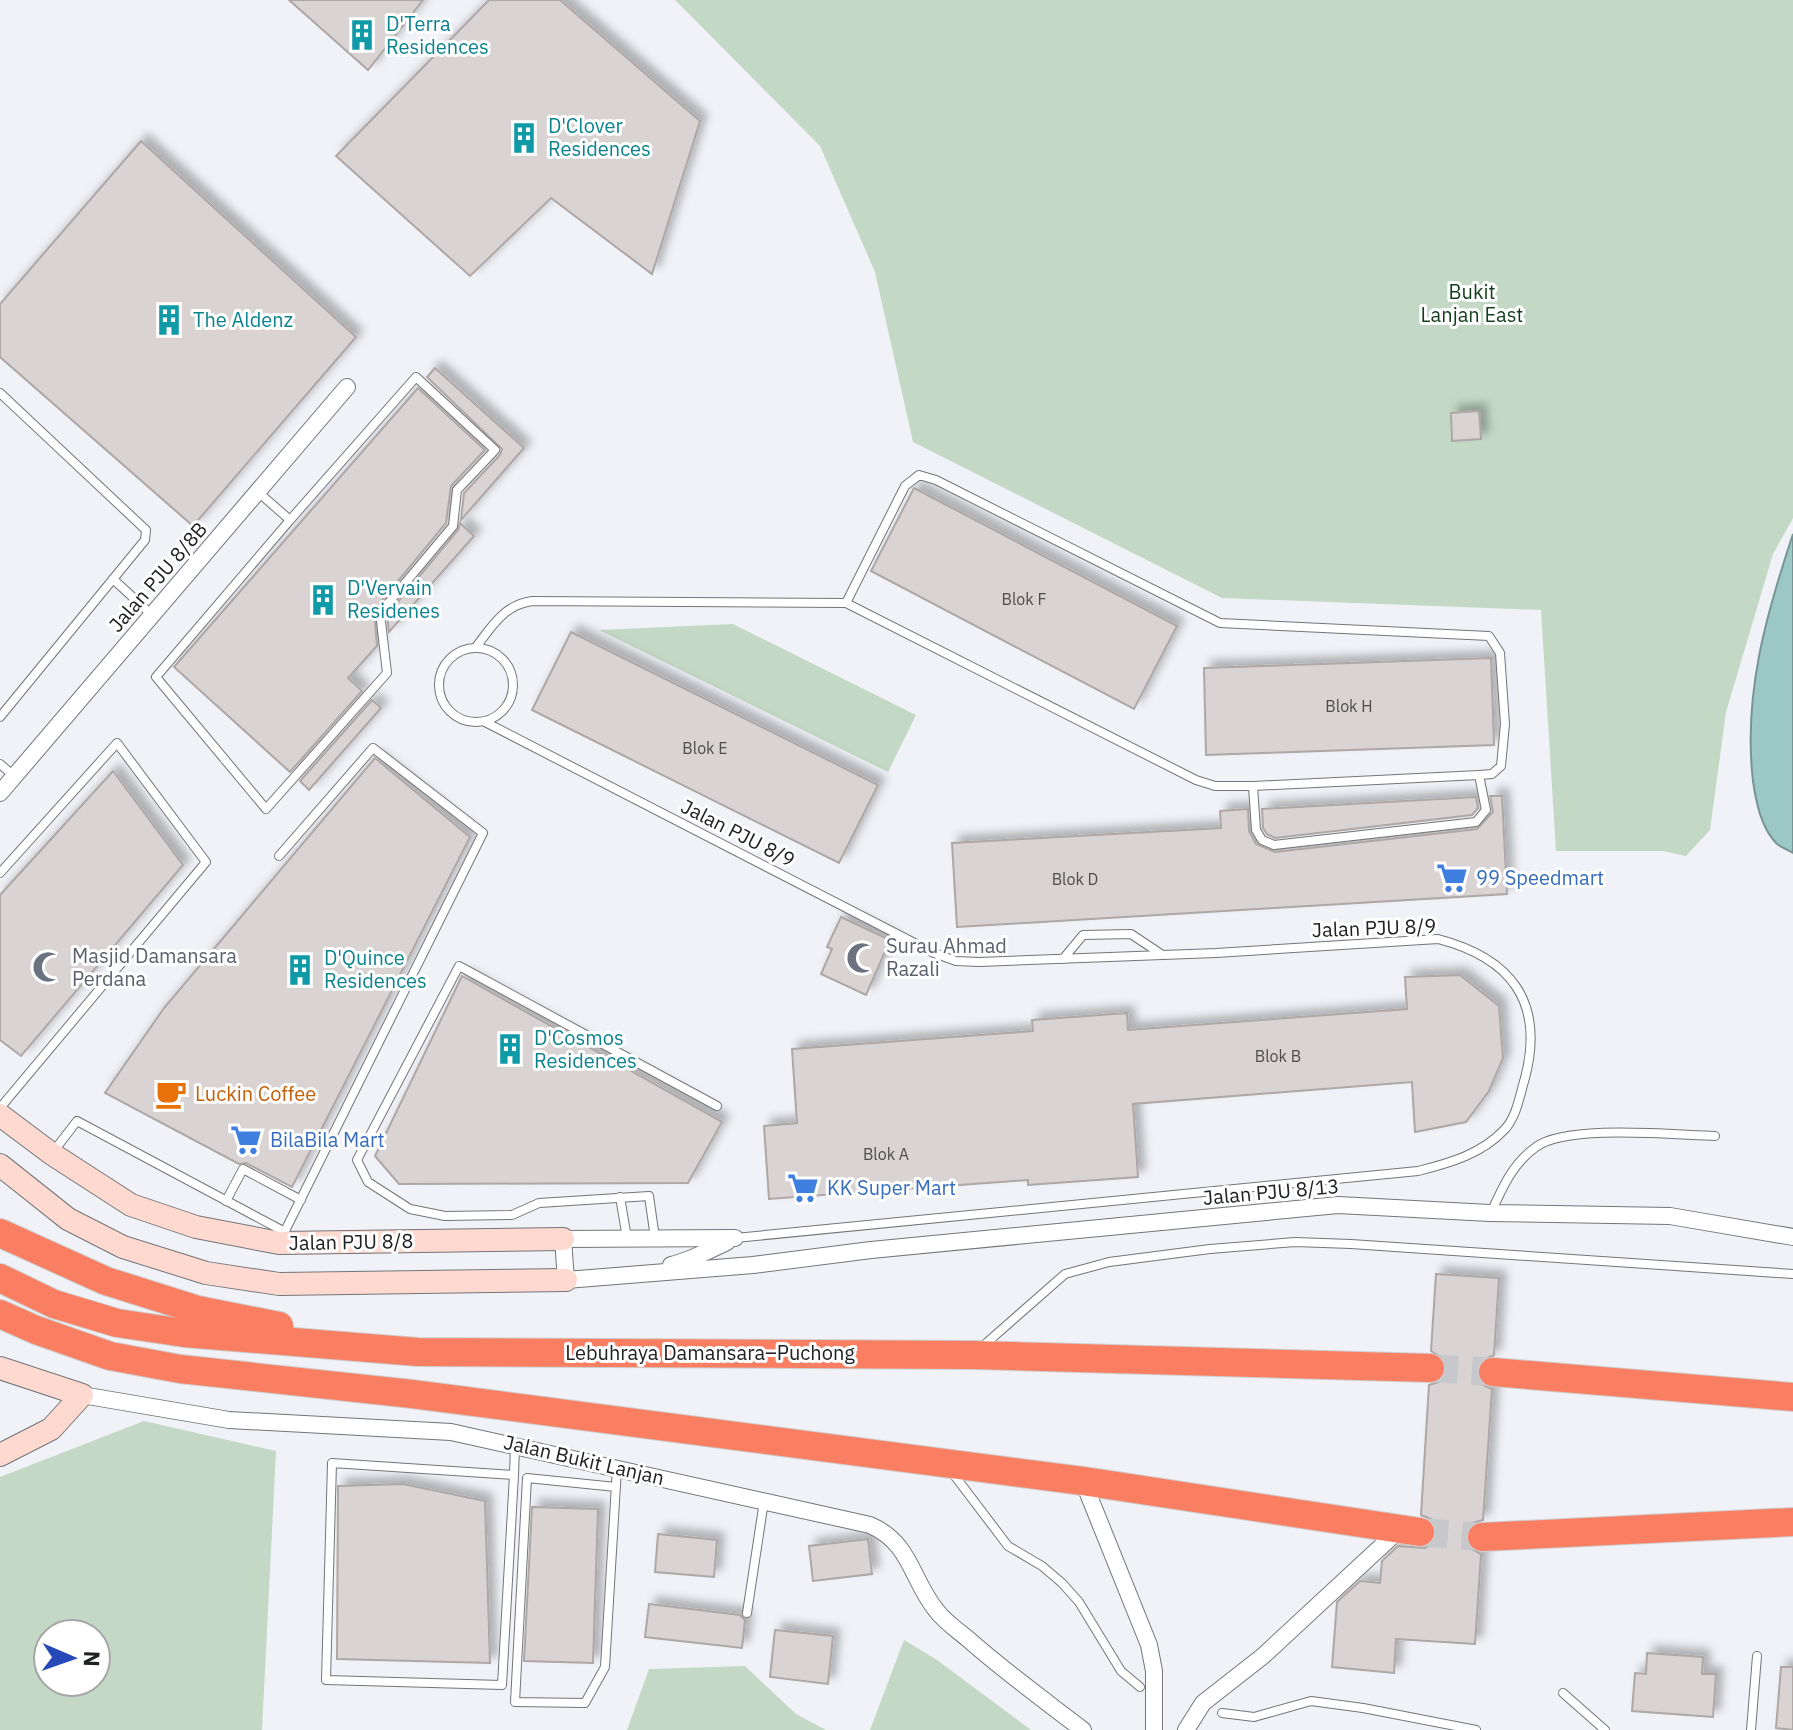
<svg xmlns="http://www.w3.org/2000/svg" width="1793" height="1730" font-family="'IBM Plex Sans',sans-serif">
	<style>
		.green { fill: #c4d8c6; fill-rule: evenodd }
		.water { fill: #9cc7c7; stroke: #779596; stroke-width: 2 }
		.building { fill: #dad3d3; stroke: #ada7a6; stroke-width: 2; filter: url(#shadow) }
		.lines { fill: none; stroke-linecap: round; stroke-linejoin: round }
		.highway-tunnel { stroke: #c6c8cc; stroke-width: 28; stroke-dasharray: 28 14; stroke-linecap: butt }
		.lane-casing { stroke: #737579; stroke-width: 10 }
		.street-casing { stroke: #737579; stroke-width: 18 }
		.secondary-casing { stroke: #737579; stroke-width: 24 }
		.highway-casing { stroke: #cecece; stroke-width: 30 }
		.lane { stroke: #fff; stroke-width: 8 }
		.street { stroke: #fff; stroke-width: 16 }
		.secondary { stroke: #fed9d0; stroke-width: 22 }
		.highway { stroke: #fa7f62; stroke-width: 28 }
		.labels { text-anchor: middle; stroke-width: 6; stroke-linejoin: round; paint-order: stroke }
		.number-label { font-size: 16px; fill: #4e4e4e }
		.culture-label { font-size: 20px; fill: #0d838f; stroke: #fff; text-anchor: start }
		.park-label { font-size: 20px; fill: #123e1c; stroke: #fff }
		.street-label { font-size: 20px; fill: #202122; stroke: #fff }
		.shop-label { font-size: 20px; fill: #366cbe; stroke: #fff; text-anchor: start }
		.worship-label { font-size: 20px; fill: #5b616d; stroke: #fff; text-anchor: start }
		.food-label { font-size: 20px; fill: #c56008; stroke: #fff; text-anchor: start }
	</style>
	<defs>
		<filter id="shadow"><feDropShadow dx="7" dy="-7" stdDeviation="4" flood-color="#0004"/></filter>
	</defs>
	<rect width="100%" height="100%" fill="#f0f2f7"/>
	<g class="green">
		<path d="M675,0h1118v518l-20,36 -47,158 -16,118 -24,26 -23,-5h-107l-15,-241 -319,-12 -309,-156 -38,-170 -55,-126z"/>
		<path d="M733,624l183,91 -28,57 -289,-142z"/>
		<path d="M144,1421l132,30 -14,279h-262v-253zM48,1634h48v48h-48z"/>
		<path d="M904,1640l33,20 94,70h-161z"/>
		<path d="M745,1666l51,48 30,16h-199l22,-61z"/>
	</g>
	<path class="water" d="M1793,534v319c-5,-3 -12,-6 -16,-9 -16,-16 -21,-42 -24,-63 -10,-86 13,-166 40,-247z"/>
	<g class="building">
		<path d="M289,0h134l-55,70z"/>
		<path d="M489,0h71l140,121 -48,153 -101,-76 -81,78 -134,-120z"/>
		<path d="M141,141l215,196 -163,189 -193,-169v-53z"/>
		<path d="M435,368l89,80 -63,72 3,-27 36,-38 2,-6 -75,-72z"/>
		<path d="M418,388l67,62 -34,36 -5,37 -72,87 3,36 -29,32 14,13 -72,81 -116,-105z"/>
		<path d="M1479,411l2,28 -29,2 -1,-28z"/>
		<path d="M914,488l263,138 -43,83 -263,-138z"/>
		<path d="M460,523l14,13 -85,96 -2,-17 71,-85z"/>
		<path d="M571,632l307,153 -39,78 -307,-153z"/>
		<path d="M1491,658l3,87 -288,10 -2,-87z"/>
		<path d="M372,700l9,8 -72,82 -9,-9z"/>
		<path d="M375,758l95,79 -178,350 -46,-24 -7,1 -134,-71 59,-85z"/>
		<path d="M113,771l70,94 -162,191 -21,-16v-145z"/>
		<path d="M1490,796h12l5,98 -550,33 -5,-84 269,-15 -1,-17 28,-2 1,22 7,13 19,8 202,-23 16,-17z"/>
		<path d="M1476,797l2,11 -6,7 -197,23 -8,-4 -4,-6 -1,-19z"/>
		<path d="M841,917l49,23 -24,55 -45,-21 11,-25 -5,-2z"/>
		<path d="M1460,975l39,31 4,52 -14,33 -23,31 -51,10 -3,-50 -279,22 5,73 -110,8v-5l-259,19 -5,-73 33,-3 -5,-74 241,-18 -1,-11 95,-7 1,17 279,-21 -2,-32z"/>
		<path d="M462,976l260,146 -34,61 -289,1 -24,-28z"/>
		<path d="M1436,1274l63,4 -5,77 -14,7 -4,9 7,14 9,4 -9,131 -11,3 -7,14 3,10 13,7 -6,90 -79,-5 -2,34 -62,-6 5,-65 23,-21 20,2 2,-22 16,-15 27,2 8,-5 4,-8 -1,-8 -5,-8 -10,-4 8,-130 10,-3 8,-13 -3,-10 -13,-8z"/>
		<path d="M403,1484l82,17 5,162 -153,-4 1,-173z"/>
		<path d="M532,1507l66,2 -5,154 -69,-2z"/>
		<path d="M658,1534l59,6 -3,37 -59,-5z"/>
		<path d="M868,1539l4,35 -59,7 -4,-35z"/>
		<path d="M649,1604l91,11 5,5 -3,28 -97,-11z"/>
		<path d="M775,1630l58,6 -5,48 -58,-7z"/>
		<path d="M1647,1653l56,4 -1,17h14l-3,43 -81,-6 3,-38 11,1z"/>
		<path d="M1781,1667h12v63l-17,-2z"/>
	</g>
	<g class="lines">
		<g class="highway-tunnel">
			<path d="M1430,1368l63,4"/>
			<path d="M1420,1532l62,5"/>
		</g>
		<defs>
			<g id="lane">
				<path d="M0,393l146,137 -1,10 -145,177"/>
				<path d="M258,492l32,28 126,-143 79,73 -38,40 -4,36 -73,87 7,60 -121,136 -110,-132 134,-157"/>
				<path d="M113,579l39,36"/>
				<path d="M476,647c16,-21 28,-42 56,-46l314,2 350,177 19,6h38l226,-11 13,-1 9,-8 4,-42 -5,-71 -11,-17 -269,-13 -284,-143 -17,-5 -14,11 -59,117"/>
				<circle cx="476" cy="685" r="37"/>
				<path d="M485,722l449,231 22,8 23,1 237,-9 222,-14c73,19 107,63 87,139 -5,16 -8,38 -20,51 -23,25 -55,34 -87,42l-683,67"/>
				<path d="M0,764l14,12"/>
				<path d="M1253,786l3,44 6,10 12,5 202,-23 10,-12 -7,-35"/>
				<path d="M279,856l94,-108 110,85 -202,406"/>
				<path d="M0,873l117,-130 89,119 -206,246"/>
				<path d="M1063,959l20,-24 48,-1 30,20"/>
				<path d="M53,1152l24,-31 208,111"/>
				<path d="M620,1197l7,41"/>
				<path d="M226,1201l17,-32 58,31"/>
				<path d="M1491,1213c11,-25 22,-50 45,-66 31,-23 138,-12 179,-11"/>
				<path d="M655,1238l-6,-42 -110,7 -27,12 -67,1 -35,-7 -42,-27 -11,-22 102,-194 258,140"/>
				<path d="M983,1346l82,-72 44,-12 101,-13 85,-7 56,2 442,30"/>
				<path d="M951,1471l57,75 34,20 20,17 17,19 42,69 19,16"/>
				<path d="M514,1475l-182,-12 -6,217 176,5 12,-210 1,-30"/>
				<path d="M616,1487l-89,-9 -12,224 70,1 20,-36 12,-199"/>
				<path d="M747,1613l17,-112"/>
				<path d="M1563,1693l42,37"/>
				<path d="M1222,1713l32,4 57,-16 52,7 113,22"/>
				<path d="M1751,1730l6,-74"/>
			</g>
			<g id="street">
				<path d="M0,793l347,-406"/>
				<path d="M735,1238l-172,1 3,41 187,-15 118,-15 467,-45 152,8 180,3 123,21"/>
				<path d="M671,1265c19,-4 38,-15 56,-23"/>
				<path d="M82,1395l147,25 222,12 419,93c41,18 41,54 66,85 8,11 21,20 32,29 36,32 76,61 115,91"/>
				<path d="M1083,1481l66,164 5,26v59"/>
				<path d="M1186,1730l17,-27 60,-47 137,-127"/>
			</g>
			<g id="secondary">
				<path d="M0,1115l52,39 79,51 65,22 83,16 284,-4"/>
				<path d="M0,1165l68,54 55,28 83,26 73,11 287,-4"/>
				<path d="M0,1368l82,27 -31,34 -51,26"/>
			</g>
			<g id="highway">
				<path d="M0,1233l106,48 92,29 81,16"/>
				<path d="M0,1278l54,26 63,19 67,10 234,19 555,3 457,13"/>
				<path d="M0,1314l36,16 74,26 70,13 232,25 671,87 337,51"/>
				<path d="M1493,1372l300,25"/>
				<path d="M1482,1537l311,-15"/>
			</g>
		</defs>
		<use href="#lane" class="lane-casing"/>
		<use href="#street" class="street-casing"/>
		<use href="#secondary" class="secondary-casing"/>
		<use href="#highway" class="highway-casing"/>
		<use href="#lane" class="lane"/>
		<use href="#street" class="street"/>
		<use href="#secondary" class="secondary"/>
		<use href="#highway" class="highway"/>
	</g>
	<defs>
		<symbol id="building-bare" viewBox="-9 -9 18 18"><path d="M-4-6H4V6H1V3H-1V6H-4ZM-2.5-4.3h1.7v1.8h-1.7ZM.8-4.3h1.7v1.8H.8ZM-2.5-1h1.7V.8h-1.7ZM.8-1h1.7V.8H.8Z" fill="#0f9aa8" stroke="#fff" stroke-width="2.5" paint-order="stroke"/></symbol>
		<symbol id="supermarket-bare" viewBox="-9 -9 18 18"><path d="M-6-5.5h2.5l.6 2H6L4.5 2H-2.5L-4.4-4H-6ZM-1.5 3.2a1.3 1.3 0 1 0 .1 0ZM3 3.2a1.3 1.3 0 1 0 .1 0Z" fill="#3f7fe0" stroke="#fff" stroke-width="2.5" paint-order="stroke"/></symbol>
		<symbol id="mosque-bare" viewBox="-9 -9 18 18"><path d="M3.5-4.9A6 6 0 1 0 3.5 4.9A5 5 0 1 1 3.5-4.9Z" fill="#6b7280" stroke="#fff" stroke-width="2.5" paint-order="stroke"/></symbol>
		<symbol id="cafe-bare" viewBox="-9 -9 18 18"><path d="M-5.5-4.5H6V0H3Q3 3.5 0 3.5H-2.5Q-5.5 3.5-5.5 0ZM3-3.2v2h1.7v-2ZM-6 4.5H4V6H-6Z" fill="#e8710a" stroke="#fff" stroke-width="2.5" paint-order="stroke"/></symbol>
	</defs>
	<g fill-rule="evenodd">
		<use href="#building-bare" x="340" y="13" width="44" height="44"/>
		<use href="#building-bare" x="502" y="116" width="44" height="44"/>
		<use href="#building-bare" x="147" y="298" width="44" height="44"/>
		<use href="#building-bare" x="301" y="578" width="44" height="44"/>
		<use href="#supermarket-bare" x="1430" y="856" width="44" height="44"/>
		<use href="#mosque-bare" x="840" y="936" width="44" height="44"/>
		<use href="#mosque-bare" x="26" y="945" width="44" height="44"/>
		<use href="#building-bare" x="278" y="948" width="44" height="44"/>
		<use href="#building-bare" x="488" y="1027" width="44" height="44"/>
		<use href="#cafe-bare" x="149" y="1072" width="44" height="44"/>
		<use href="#supermarket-bare" x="224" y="1118" width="44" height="44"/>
		<use href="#supermarket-bare" x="781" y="1166" width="44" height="44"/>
	</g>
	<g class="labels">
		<g class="number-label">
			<text x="1024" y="605">Blok F</text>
			<text x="1349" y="712">Blok H</text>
			<text x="705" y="754">Blok E</text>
			<text x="1075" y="885">Blok D</text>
			<text x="1278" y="1062">Blok B</text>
			<text x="886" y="1160">Blok A</text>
		</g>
		<g class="culture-label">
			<text x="386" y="31">D'Terra<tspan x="386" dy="23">Residences</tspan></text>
			<text x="548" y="133">D'Clover<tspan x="548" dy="23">Residences</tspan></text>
			<text x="193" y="327">The Aldenz</text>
			<text x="347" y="595">D'Vervain<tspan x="347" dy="23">Residenes</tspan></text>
			<text x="324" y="965">D'Quince<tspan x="324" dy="23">Residences</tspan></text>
			<text x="534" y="1045">D'Cosmos<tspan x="534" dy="23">Residences</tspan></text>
		</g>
		<g class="park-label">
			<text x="1472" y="299">Bukit<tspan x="1472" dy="23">Lanjan East</tspan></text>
		</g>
		<g class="street-label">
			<text transform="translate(158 577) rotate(-49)" y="7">Jalan PJU 8/8B</text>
			<text transform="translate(738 833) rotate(27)" y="7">Jalan PJU 8/9</text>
			<text transform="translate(1374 928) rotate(-2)" y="7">Jalan PJU 8/9</text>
			<text transform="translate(1271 1192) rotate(-5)" y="7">Jalan PJU 8/13</text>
			<text transform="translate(351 1242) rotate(-1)" y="7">Jalan PJU 8/8</text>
			<text x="710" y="1360">Lebuhraya Damansara–Puchong</text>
			<text transform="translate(584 1460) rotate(13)" y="7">Jalan Bukit Lanjan</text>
		</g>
		<g class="shop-label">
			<text x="1476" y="885">99 Speedmart</text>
			<text x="270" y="1147">BilaBila Mart</text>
			<text x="827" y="1195">KK Super Mart</text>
		</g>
		<g class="worship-label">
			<text x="886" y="953">Surau Ahmad<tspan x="886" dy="23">Razali</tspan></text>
			<text x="72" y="963">Masjid Damansara<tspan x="72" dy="23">Perdana</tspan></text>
		</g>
		<g class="food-label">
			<text x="195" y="1101">Luckin Coffee</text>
		</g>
	</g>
	<g transform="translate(72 1658) rotate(92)"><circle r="38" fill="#ffffff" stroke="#a6a6a7" stroke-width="2"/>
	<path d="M0-6L14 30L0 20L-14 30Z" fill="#2649b8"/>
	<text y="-12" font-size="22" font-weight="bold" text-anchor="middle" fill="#202122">N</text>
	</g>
</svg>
